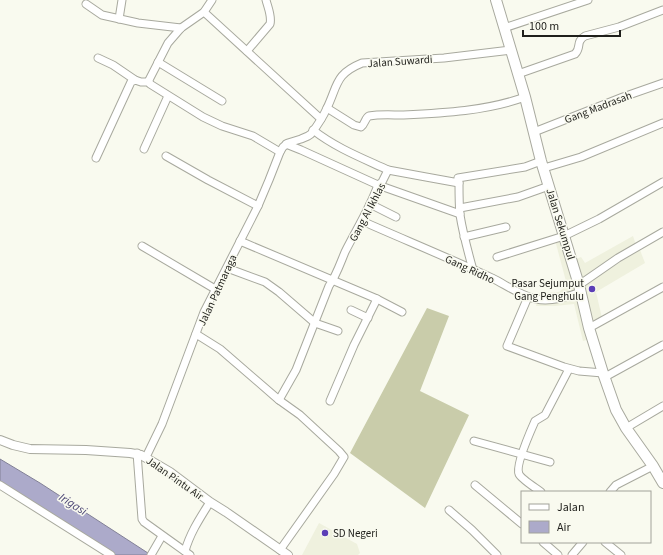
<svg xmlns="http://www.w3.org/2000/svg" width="663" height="555" font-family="'Source Sans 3',sans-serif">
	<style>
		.built { fill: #eff1de }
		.forest { fill: #c9ccaa }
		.water { fill: #acaaca; stroke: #828096 }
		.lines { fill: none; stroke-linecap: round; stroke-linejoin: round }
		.minor-casing { stroke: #a8a99e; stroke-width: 9 }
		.tertiary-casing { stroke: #a8a99e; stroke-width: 10 }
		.secondary-casing { stroke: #a8a99e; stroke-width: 12 }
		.minor { stroke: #fff; stroke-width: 7 }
		.tertiary { stroke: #fff; stroke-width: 8 }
		.secondary { stroke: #fff; stroke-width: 10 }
		.poi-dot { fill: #5b3eb6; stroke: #f9faef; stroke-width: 1.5 }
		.labels { text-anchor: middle; stroke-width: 3; stroke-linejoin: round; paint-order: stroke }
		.street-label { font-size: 11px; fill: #1f1f1b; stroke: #f9faef }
		.poi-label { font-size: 11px; fill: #1f1f1b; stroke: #f9faef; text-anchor: end }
		.water-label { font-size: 12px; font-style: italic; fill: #4d4776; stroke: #f9faef }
	</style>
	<rect width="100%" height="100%" fill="#f9faef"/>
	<g class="built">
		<path d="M633,236l3,9 -56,37 -6,-22 7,-3 4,6z"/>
		<path d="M563,238l16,54 -14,4 -27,2v-5l21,-1 8,-7 -12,-45z"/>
		<path d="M640,250l5,13 -49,29 6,26 -11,7 -9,-39z"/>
		<path d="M580,295l10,44 -7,2 -9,-37 -19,2h-19l1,-5z"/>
		<path d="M319,523l38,21 3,9 -2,2h-56z"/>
	</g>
	<path class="forest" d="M427,308l22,8 -29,75 49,24 -44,93 -75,-55z"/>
	<path class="water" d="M0,459l40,24 111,72h-37l-114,-72z"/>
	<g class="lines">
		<defs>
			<g id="minor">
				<path d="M212,0l-8,12 -23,16 -13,15 -19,37v2l1,2 53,33 19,9 31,10 27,16"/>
				<path d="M86,4l16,11 36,8 43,5"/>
				<path d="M204,12l117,107"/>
				<path d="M119,19l3,-19"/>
				<path d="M504,28l84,-28"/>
				<path d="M247,51l23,-27c2,-8 -2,-16 -4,-24"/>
				<path d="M98,58l15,7 22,15"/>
				<path d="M158,62l64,39"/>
				<path d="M518,74l57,-20c7,-7 0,-12 10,-18l34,-9 44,-17"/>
				<path d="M327,108l27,17 7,2c4,-3 4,-9 8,-11 11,-2 23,-1 34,-1 41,-2 83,-4 122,-18"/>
				<path d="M313,130c23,18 49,28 75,40"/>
				<path d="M534,132l89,-35 40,-14"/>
				<path d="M286,144l15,6 77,35 82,29"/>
				<path d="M144,149l24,-53"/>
				<path d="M166,156l42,24 50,26"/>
				<path d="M96,158l35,-76 4,-2 6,2h8"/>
				<path d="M544,168l37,-11 82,-34"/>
				<path d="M459,183c0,11 0,22 1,32 3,19 8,37 13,55"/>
				<path d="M370,204l26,13"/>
				<path d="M460,208l58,-11 31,-11"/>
				<path d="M362,221c43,19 87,37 130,57 14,7 29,18 44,21 15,3 31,-2 45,-7"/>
				<path d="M464,237l42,-10"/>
				<path d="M240,241l137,58 25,13"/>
				<path d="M142,246l73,43"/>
				<path d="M497,257l67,-21 35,-17 64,-37"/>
				<path d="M227,268l38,14 14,10 36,31 23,8"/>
				<path d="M579,285l39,-27 45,-26"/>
				<path d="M528,297l-21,49 57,21 15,4 24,2"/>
				<path d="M351,310l17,8"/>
				<path d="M589,328l74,-41"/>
				<path d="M196,334l24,15 59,51 21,15 39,36 5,6 -10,17 -54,76"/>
				<path d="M605,377l58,-32"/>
				<path d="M279,400l17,-30 33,-84c7,-10 11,-22 16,-34 11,-22 25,-44 33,-67l4,-3 6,-12 38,7 33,6 -1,-5 67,-11 16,-6"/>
				<path d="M330,401l24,-56 23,-46"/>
				<path d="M626,428l37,-22"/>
				<path d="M474,441l76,21"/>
				<path d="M137,453l5,66 2,3 46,33"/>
				<path d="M146,457l16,-33 42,-112 54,-106 11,-26 11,-28 3,-5 5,-4 13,-4 7,-3 3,-2c6,-8 12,-17 16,-26 11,-23 8,-34 35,-45l82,-5 67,-8"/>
				<path d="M0,485l111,70"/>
				<path d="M475,485l47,39"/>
				<path d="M541,492c-5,-4 -20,-13 -22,-18 -4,-8 12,-44 16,-53l10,-6 24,-46"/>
				<path d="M610,492l6,-7 37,-19"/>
				<path d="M449,510l23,20 25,25"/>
				<path d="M543,542l15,13"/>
				<path d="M605,542l16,13"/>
				<path d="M185,551c5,-18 15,-33 25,-49"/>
				<path d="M151,555l11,-19"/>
				<path d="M572,555l11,-13"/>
			</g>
			<path id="tertiary" d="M0,440l13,5 17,4 56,1 44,3 11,2 29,17 40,30 16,10 62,43"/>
			<path id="secondary" d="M496,0l29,97 16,64 38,124 10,43 14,45 13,37 10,18 27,38 10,17"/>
		</defs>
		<use href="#minor" class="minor-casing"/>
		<use href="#tertiary" class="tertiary-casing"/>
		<use href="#secondary" class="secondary-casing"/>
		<use href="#minor" class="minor"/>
		<use href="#tertiary" class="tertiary"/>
		<use href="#secondary" class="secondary"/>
	</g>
	<g class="poi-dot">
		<circle cx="592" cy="289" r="4"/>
		<circle cx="325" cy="533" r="4"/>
	</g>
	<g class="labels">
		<g class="street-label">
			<text transform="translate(400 61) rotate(-4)" y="4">Jalan Suwardi</text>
			<text transform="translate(598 107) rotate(-21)" y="4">Gang Madrasah</text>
			<text transform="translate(367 212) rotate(-62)" y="4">Gang Al Ikhlas</text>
			<text transform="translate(561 224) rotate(73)" y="4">Jalan Sekumpul</text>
			<text transform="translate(470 269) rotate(25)" y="4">Gang Ridho</text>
			<text transform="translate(217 290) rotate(-65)" y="4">Jalan Patmaraga</text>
			<text transform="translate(175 478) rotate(35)" y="4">Jalan Pintu Air</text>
		</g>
		<g class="poi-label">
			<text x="584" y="287">Pasar Sejumput<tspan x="584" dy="13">Gang Penghulu</tspan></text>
			<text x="333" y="537" text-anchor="start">SD Negeri</text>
		</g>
		<g class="water-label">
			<text transform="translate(73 504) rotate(32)" y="4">Irigasi</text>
		</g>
	</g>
	<rect x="521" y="491" width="130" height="52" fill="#f9faef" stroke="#a2a29a"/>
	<rect x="529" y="504" width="20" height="6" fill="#ffffff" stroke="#a2a29a"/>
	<text x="557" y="511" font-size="12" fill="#1f1f1b">Jalan</text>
	<rect x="529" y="521" width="20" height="12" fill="#acaaca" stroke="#a2a29a"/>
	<text x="557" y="531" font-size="12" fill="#1f1f1b">Air</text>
	<path d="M523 30v6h97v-6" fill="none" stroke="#1f1f1b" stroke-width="2"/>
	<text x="529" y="30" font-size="12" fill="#1f1f1b" stroke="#f9faef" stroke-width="3" paint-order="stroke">100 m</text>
</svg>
